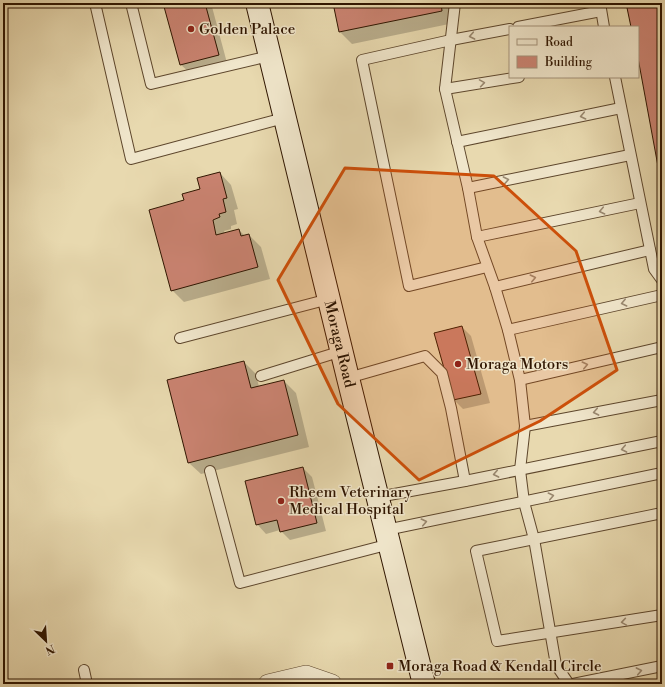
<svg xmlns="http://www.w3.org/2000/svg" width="665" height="687" font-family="'Libre Bodoni',serif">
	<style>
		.shadow { fill: #0003 }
		.building { fill: #ca8371; stroke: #2f1500 }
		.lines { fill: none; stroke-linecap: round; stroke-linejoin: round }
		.service-casing { stroke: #5d462c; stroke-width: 12 }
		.minor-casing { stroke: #5d462c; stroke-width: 20 }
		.secondary-casing { stroke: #2f1500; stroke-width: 24 }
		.service { stroke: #f0e6cb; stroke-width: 10 }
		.minor { stroke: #f0e6cb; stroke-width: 19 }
		.secondary { stroke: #f0e6cb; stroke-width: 22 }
		.oneway { stroke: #998870 }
		.marked { fill: #cc4f0a; fill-opacity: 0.2; stroke: #cc4f0a; stroke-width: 3; stroke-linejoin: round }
		.poi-dot { fill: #8f2418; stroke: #f0e6cb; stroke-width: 1.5 }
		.labels { text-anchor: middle; stroke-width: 3; stroke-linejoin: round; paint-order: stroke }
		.poi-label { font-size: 15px; fill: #2f1500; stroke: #f0e6cb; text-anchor: start }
		.street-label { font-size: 15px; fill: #2f1500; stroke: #f0e6cb }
	</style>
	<rect width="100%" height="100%" fill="#e8d9af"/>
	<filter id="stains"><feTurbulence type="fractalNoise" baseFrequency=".005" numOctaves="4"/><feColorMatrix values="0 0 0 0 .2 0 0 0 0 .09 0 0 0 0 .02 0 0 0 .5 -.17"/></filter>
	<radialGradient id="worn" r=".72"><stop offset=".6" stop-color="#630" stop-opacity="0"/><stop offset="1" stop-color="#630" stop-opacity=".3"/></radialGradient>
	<g class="shadow">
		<path d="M164,3h47l16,60 -37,10 -10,-9z"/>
		<path d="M334,3h116l4,20 -102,21 -12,-12z"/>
		<path d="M220,173l11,12 7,24 -4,1 3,14 -6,2v3l-7,2 1,3 14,-4 6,6 4,-1 12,12 9,32 -86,23 -12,-12 14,-89 15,-11z"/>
		<path d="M462,327l9,9 19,67 -27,6 -9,-9z"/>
		<path d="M244,362l12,12 3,13 25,-6 12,12 13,54 -108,27 -12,-11z"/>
		<path d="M303,468l9,9 14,54 -36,9 -10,-10 -14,4 -9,-10z"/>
	</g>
	<g class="building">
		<path d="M163,3h42l14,52 -39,10z"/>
		<path d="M333,3h108l1,8 -103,21z"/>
		<path d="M626,3h36v185l-24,-130v-31h-7z"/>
		<path d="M220,172l7,26 -4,1 3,13 -7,2 1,3 -7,3 3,15 23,-6 2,7 8,-2 9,33 -87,24 -22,-81 35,-10 -2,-6 18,-5 -3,-11z"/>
		<path d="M462,326l19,68 -28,6 -19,-67z"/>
		<path d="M244,361l7,27 33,-8 14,55 -110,28 -21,-83z"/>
		<path d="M303,467l14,56 -37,9 -3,-12 -21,5 -11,-44z"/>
	</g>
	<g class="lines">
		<defs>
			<g id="service">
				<path d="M95,3l36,156 153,-41"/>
				<path d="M131,3l20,81 118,-28"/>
				<path d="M455,3l-10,86 23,99 9,49 18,50 13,43 12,50 5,46 -5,44 4,32 10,37 22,126 13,19"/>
				<path d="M600,3l4,24"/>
				<path d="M518,27l83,-16"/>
				<path d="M615,77l39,192 8,11"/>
				<path d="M445,89l74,-12"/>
				<path d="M457,142l164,-34"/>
				<path d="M468,188l162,-33"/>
				<path d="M477,237l163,-34"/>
				<path d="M487,267l-78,19 -47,-226 89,-20 59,-11"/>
				<path d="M495,287l155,-37"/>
				<path d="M508,330l154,-35"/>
				<path d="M180,338l149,-39"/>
				<path d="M261,376l81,-25"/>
				<path d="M348,378l77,-22 17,17 9,35 14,73"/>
				<path d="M520,380l142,-33"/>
				<path d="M525,426l137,-26"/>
				<path d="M210,471l30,112 150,-39"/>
				<path d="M378,497l87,-16 197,-40"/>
				<path d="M662,513l-186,38 21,90 165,-26"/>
				<path d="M386,530l276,-57"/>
				<path d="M84,670l3,14"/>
				<path d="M573,684l89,-18"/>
			</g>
			<path id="minor" d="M268,684l38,-9 26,9"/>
			<g id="secondary">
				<path id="s1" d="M257,3l91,375 76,306"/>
			</g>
		</defs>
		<use href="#service" class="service-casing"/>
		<use href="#minor" class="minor-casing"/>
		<use href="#secondary" class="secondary-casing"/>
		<use href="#service" class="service"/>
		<use href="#minor" class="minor"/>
		<use href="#secondary" class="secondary"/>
	</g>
	<defs><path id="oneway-chevron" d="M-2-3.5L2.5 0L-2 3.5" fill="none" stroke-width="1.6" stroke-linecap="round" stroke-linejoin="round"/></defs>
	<g class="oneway">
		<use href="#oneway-chevron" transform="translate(472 36) rotate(169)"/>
		<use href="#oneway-chevron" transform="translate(482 83) rotate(-9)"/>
		<use href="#oneway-chevron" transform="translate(583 116) rotate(168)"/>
		<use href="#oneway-chevron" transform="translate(506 180) rotate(-11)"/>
		<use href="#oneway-chevron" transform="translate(602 211) rotate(168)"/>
		<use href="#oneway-chevron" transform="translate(533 278) rotate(-13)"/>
		<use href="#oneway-chevron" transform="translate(624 303) rotate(167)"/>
		<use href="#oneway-chevron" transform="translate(585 365) rotate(-13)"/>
		<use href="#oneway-chevron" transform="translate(596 412) rotate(169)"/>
		<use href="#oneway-chevron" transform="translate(624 449) rotate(169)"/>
		<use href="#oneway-chevron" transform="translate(496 474) rotate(169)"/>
		<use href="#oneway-chevron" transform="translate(551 496) rotate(-12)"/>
		<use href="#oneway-chevron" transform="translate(424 522) rotate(-12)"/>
		<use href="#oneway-chevron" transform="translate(624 622) rotate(171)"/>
		<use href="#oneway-chevron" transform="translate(639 671) rotate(-11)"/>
	</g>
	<path class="marked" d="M345,168l149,8 82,75 41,119 -77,51 -121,59 -81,-76 -60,-124z"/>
	<g class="poi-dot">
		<circle cx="191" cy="29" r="4"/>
		<circle cx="458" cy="364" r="4"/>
		<circle cx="281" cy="501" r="4"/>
		<rect x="386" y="662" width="8" height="8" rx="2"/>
	</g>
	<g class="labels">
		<g class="poi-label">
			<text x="199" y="34">Golden Palace</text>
			<text x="466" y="369">Moraga Motors</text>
			<text x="289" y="497">Rheem Veterinary<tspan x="289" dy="17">Medical Hospital</tspan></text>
			<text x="398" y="671">Moraga Road &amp; Kendall Circle</text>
		</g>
		<g class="street-label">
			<text dy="5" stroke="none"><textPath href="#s1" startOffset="351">Moraga Road</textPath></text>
		</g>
	</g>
	<rect width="665" height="687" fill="none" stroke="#e8d9af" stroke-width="16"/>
	<rect x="4" y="4" width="657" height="679" fill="none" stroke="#2f1500" stroke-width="2"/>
	<rect x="8" y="8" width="649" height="671" fill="none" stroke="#2f1500"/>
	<rect x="509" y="26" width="130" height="52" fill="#f0e6cb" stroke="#a3927a"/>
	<rect x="517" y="39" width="20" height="6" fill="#f0e6cb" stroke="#a3927a"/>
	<text x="545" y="46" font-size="12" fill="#2f1500">Road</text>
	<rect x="517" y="56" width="20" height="12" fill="#ca8371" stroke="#a3927a"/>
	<text x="545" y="66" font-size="12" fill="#2f1500">Building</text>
	<g transform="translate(46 641) rotate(155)" stroke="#f0e6cb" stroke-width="3" paint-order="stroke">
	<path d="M0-3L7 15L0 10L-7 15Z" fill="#2f1500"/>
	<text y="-6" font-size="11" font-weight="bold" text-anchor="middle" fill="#2f1500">N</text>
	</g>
	<rect width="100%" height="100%" filter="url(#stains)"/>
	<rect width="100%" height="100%" fill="url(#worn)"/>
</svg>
